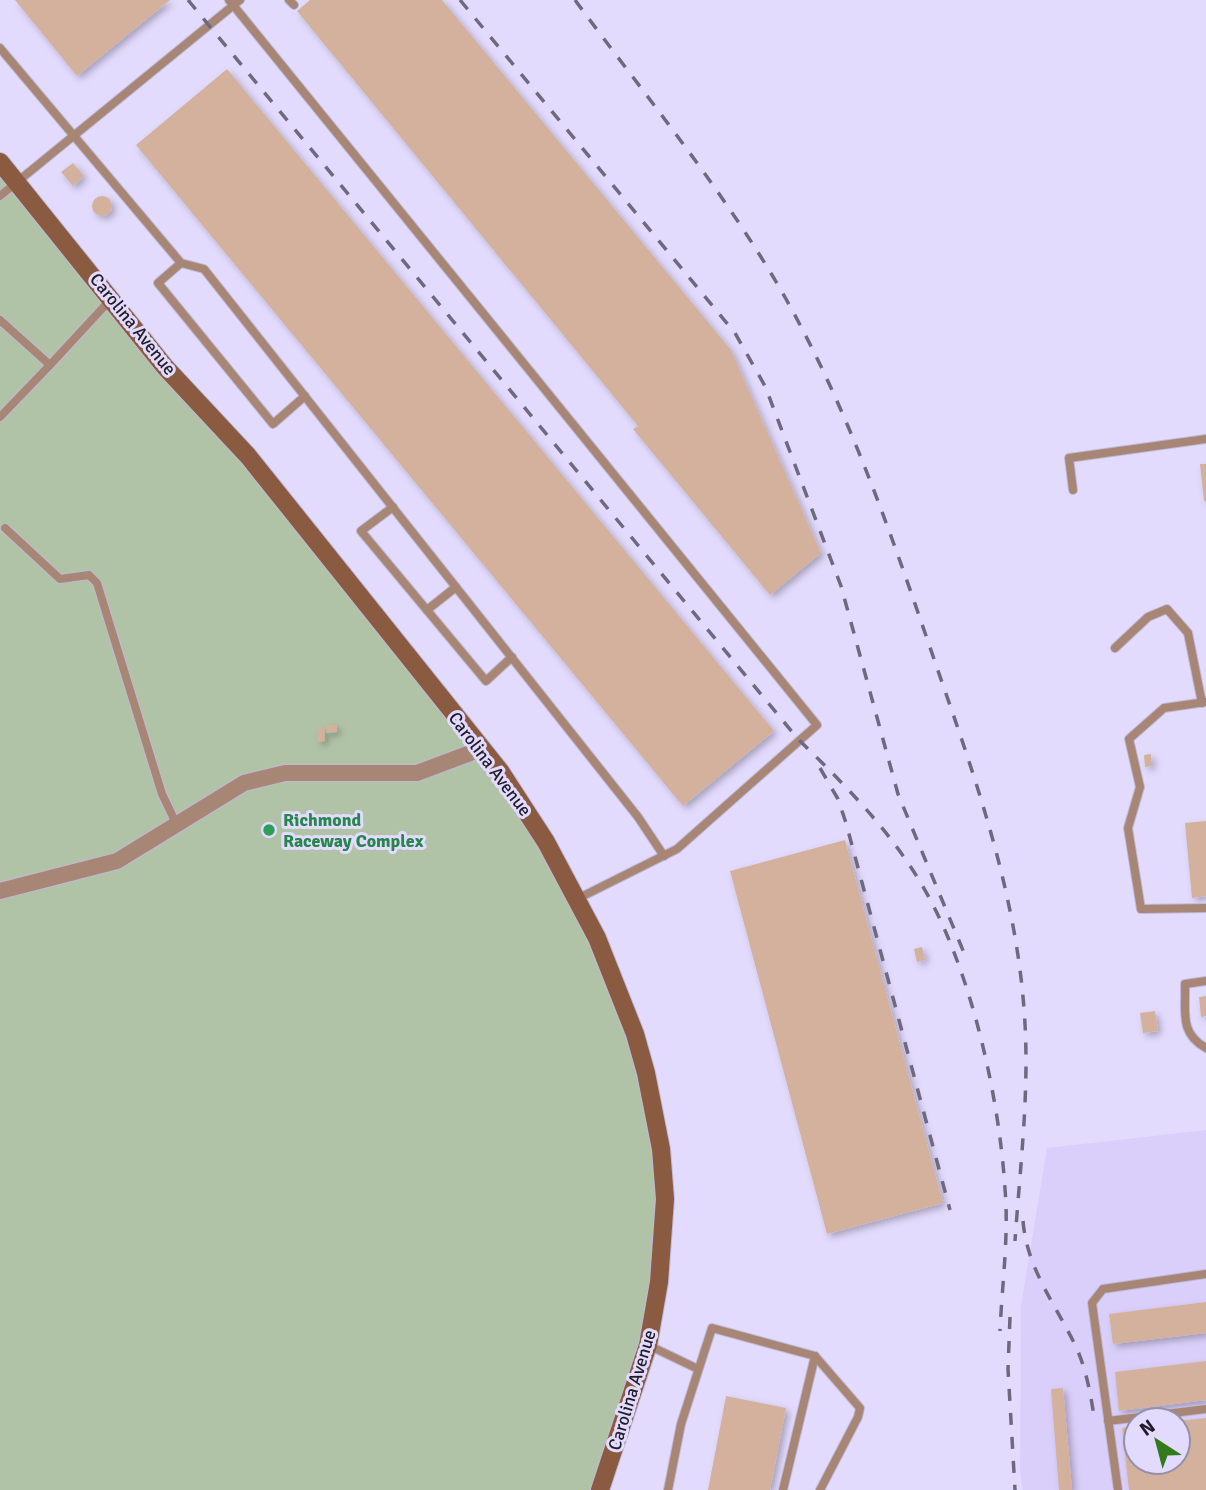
<svg xmlns="http://www.w3.org/2000/svg" width="1206" height="1490" font-family="Signika,sans-serif">
	<style>
		.built { fill: #dacffa; fill-rule: evenodd }
		.green { fill: #b1c3a7 }
		.building { fill: #d4b19d; filter: url(#shadow) }
		.lines { fill: none; stroke-linecap: round; stroke-linejoin: round }
		.lane-casing { stroke: #c0b9d8; stroke-width: 10 }
		.street-casing { stroke: #c0b9d8; stroke-width: 18 }
		.secondary-casing { stroke: #c0b9d8; stroke-width: 20 }
		.lane { stroke: #a88675; stroke-width: 8 }
		.street { stroke: #a88675; stroke-width: 16 }
		.secondary { stroke: #8a5a41; stroke-width: 18 }
		.rail { stroke: #6e697e; stroke-width: 3.5; stroke-dasharray: 12 12; stroke-linecap: butt }
		.leisure-dot { fill: #2e9e5b; stroke: #e3dbfe; stroke-width: 2.5 }
		.labels { text-anchor: middle; stroke-width: 6; stroke-linejoin: round; paint-order: stroke }
		.street-label { font-size: 18px; fill: #201d29; stroke: #e3dbfe }
		.leisure-label { font-size: 18px; font-weight: bold; fill: #27864d; stroke: #e3dbfe; text-anchor: start }
	</style>
	<defs>
		<filter id="shadow"><feDropShadow dx="3.5" dy="3.5" stdDeviation="3.5" flood-color="#0004"/></filter>
	</defs>
	<rect width="100%" height="100%" fill="#e3dbfe"/>
	<path class="built" d="M1206,1130v360h-183l-3,-17 1,-167 26,-158zM1136,1420h42v42h-42z"/>
	<path class="green" d="M0,162l481,587 96,150 79,218 3,165 -59,208h-600z"/>
	<g class="building">
		<path d="M15,0h155l-93,76z"/>
		<path d="M310,0h132l289,350 90,203 -51,42 -137,-166 5,-3 -341,-415z"/>
		<path d="M227,69l547,662 -91,75 -547,-661z"/>
		<path d="M73,163l11,13 -11,10 -12,-14z"/>
		<circle cx="102" cy="206" r="10"/>
		<path d="M1200,464h6v37h-2z"/>
		<path d="M326,725h11v7l-10,1z"/>
		<path d="M324,728l1,13 -7,1 -1,-13z"/>
		<path d="M1151,754l1,12 -7,1 -1,-12z"/>
		<path d="M1206,821v75l-14,2 -7,-75z"/>
		<path d="M845,840l98,363 -116,31 -97,-363z"/>
		<path d="M922,947l3,13 -8,2 -3,-13z"/>
		<path d="M1206,996v20l-5,1 -2,-20z"/>
		<path d="M1155,1011l3,20 -15,2 -3,-20z"/>
		<path d="M1206,1302v31l-93,11 -4,-30z"/>
		<path d="M1206,1361v39l-87,11 -4,-39z"/>
		<path d="M1063,1388l9,102h-13l-8,-101z"/>
		<path d="M726,1396l60,12 -16,82h-62z"/>
		<path d="M1206,1418v72h-77l-7,-62 14,-2v36h42v-41z"/>
	</g>
	<g class="lines">
		<defs>
			<g id="lane">
				<path d="M229,0l588,725 -140,124 -100,50"/>
				<path d="M289,0l5,5"/>
				<path d="M0,48l181,215 23,6 434,548 26,39"/>
				<path d="M0,196l240,-196"/>
				<path d="M181,263l-23,20 115,141 32,-28"/>
				<path d="M0,320l50,45 61,-66"/>
				<path d="M0,417l50,-52"/>
				<path d="M1073,490l-4,-32 137,-19"/>
				<path d="M393,507l-32,24 125,150 26,-24"/>
				<path d="M5,528l55,51 29,-4 8,8 65,211 14,29"/>
				<path d="M427,610l29,-23"/>
				<path d="M1115,648l33,-31 19,-8 21,24 14,70"/>
				<path d="M1206,702l-42,6 -35,31 11,48 -12,41 13,81 65,-1"/>
				<path d="M1206,981l-21,3c1,28 -6,49 21,64"/>
				<path d="M648,1345l50,24"/>
				<path d="M1108,1421l98,-12"/>
				<path d="M668,1490l13,-66 31,-96 103,28 45,52 -2,9 -38,73"/>
				<path d="M783,1490l32,-134"/>
				<path d="M1118,1490l-26,-187 11,-14 103,-15"/>
			</g>
			<path id="street" d="M0,891l117,-30 127,-78 41,-10h132l64,-24"/>
			<path id="secondary" d="M0,162l165,205 83,89 252,315 46,71 51,96 38,96 11,39 15,76 4,50 -6,83 -11,63 -48,145"/>
		</defs>
		<use href="#lane" class="lane-casing"/>
		<use href="#street" class="street-casing"/>
		<use href="#secondary" class="secondary-casing"/>
		<use href="#lane" class="lane"/>
		<use href="#street" class="street"/>
		<use href="#secondary" class="secondary"/>
		<g class="rail">
			<path d="M188,0l610,739c45,44 88,87 121,141 50,81 80,213 86,309 4,47 -3,95 -5,142"/>
			<path d="M460,0l275,333 30,53 76,200 57,208 69,166"/>
			<path d="M575,0c72,98 151,193 211,299 69,123 112,256 158,389 38,109 75,220 81,336 4,72 -5,144 -10,217"/>
			<path d="M820,768l18,31 8,24 104,387"/>
			<path d="M1023,1221c4,49 34,85 54,128 10,23 14,48 18,73"/>
			<path d="M1010,1317l-2,52 7,121"/>
		</g>
	</g>
	<circle class="leisure-dot" cx="269" cy="830" r="7"/>
	<g class="labels">
		<g class="street-label">
			<text transform="translate(133 324) rotate(51)" y="6">Carolina Avenue</text>
			<text transform="translate(490 764) rotate(53)" y="6">Carolina Avenue</text>
			<text transform="translate(632 1390) rotate(-73)" y="6">Carolina Avenue</text>
		</g>
		<g class="leisure-label">
			<text x="283" y="826">Richmond<tspan x="283" dy="21">Raceway Complex</tspan></text>
		</g>
	</g>
	<g transform="translate(1157 1441) rotate(324)"><circle r="33" fill="#e3dbfe" stroke="#958fa9" stroke-width="2"/>
	<path d="M0-5L12 26L0 18L-12 26Z" fill="#337a1d"/>
	<text y="-10" font-size="19" font-weight="bold" text-anchor="middle" fill="#201d29">N</text>
	</g>
</svg>
